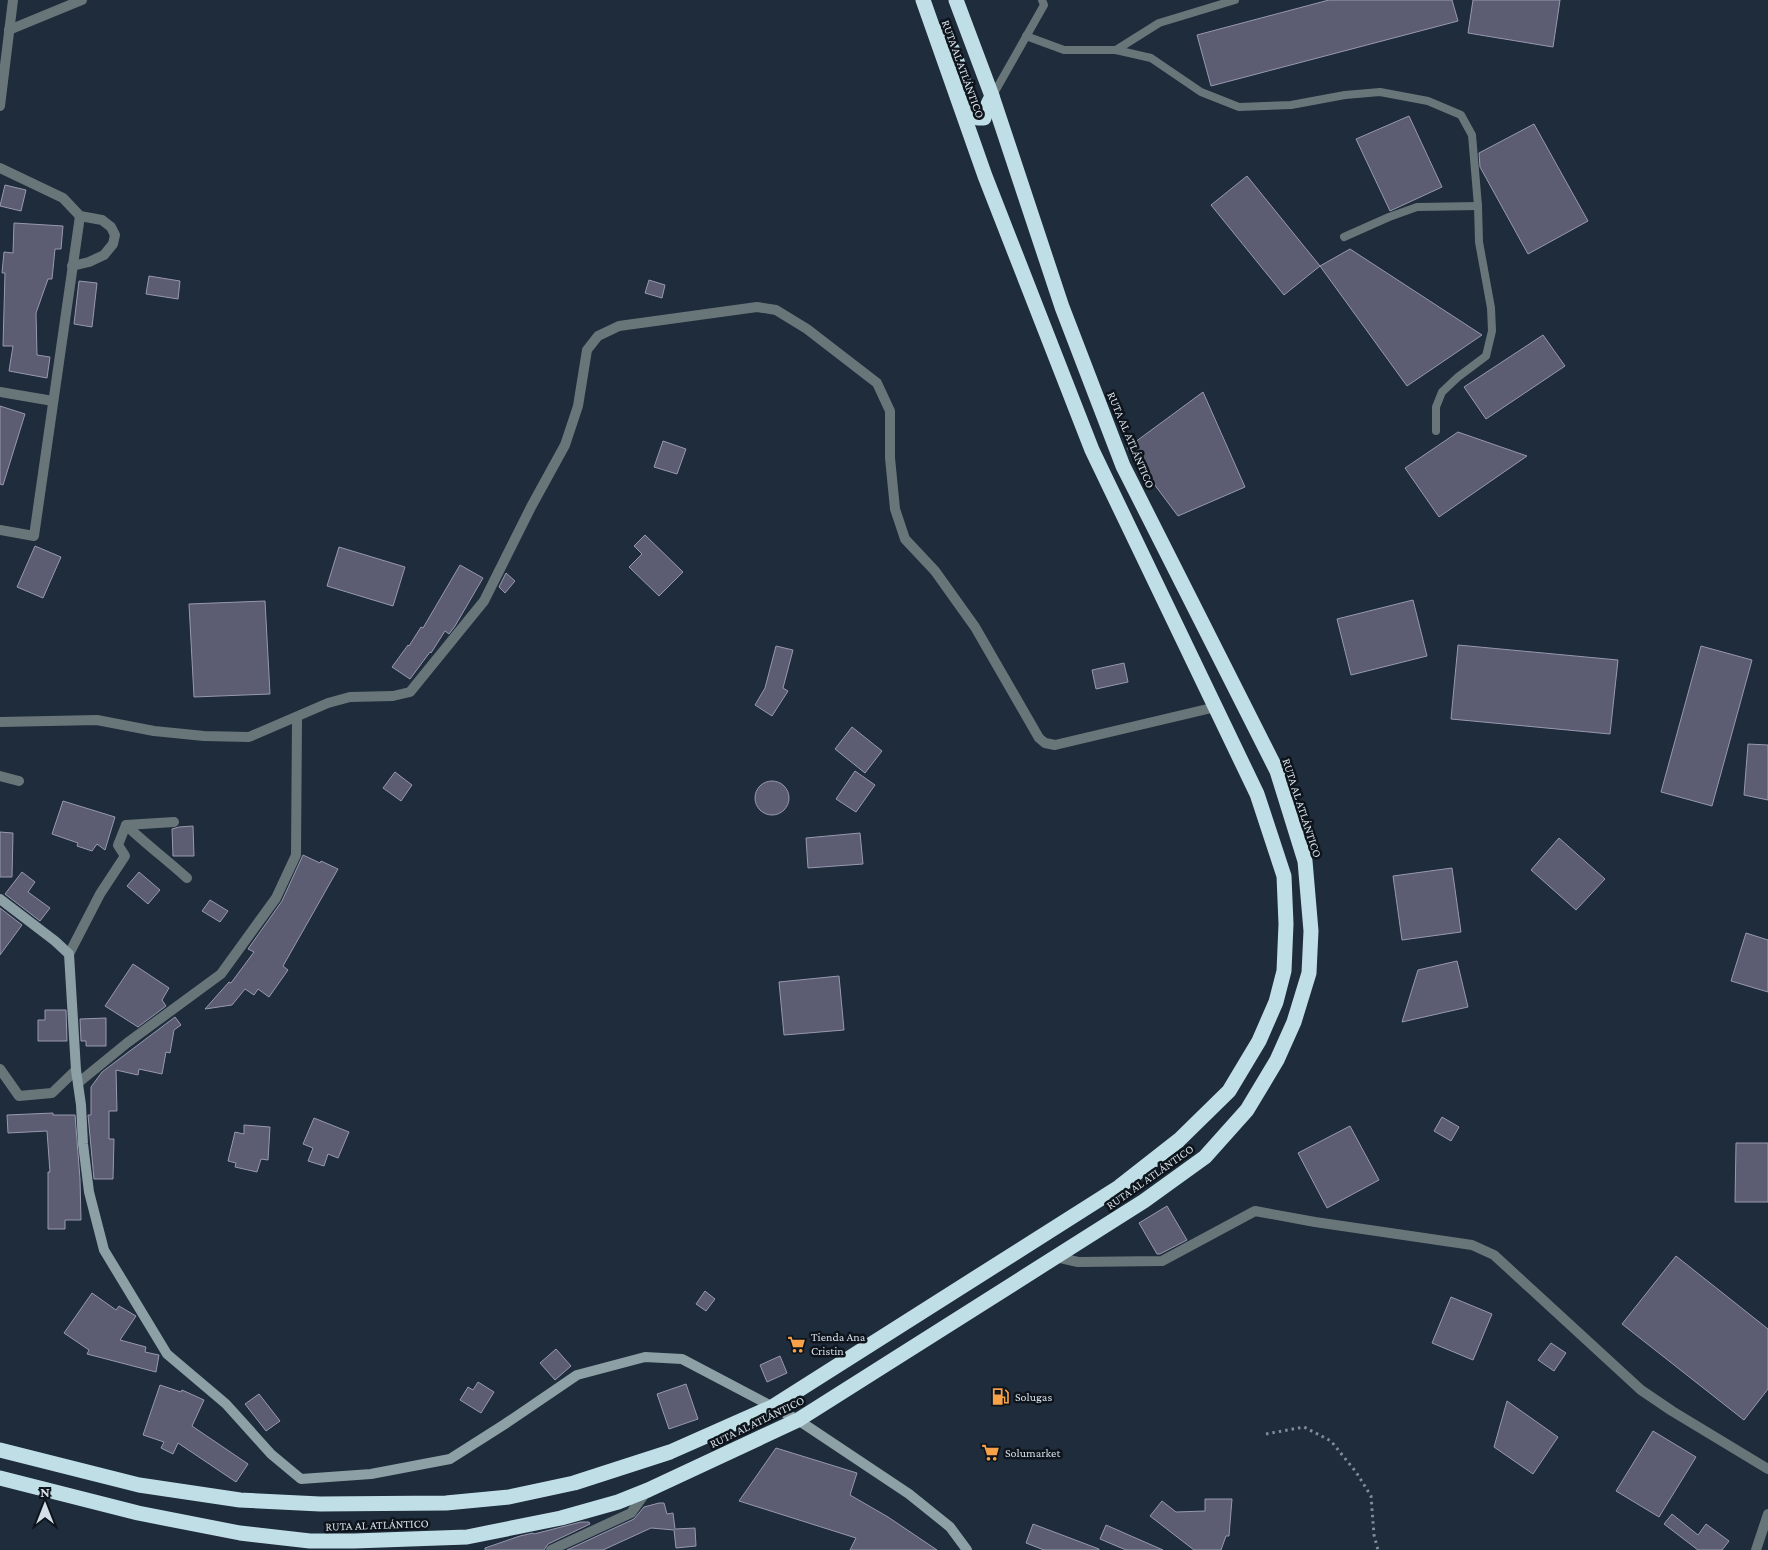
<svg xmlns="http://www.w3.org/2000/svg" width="1768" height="1550" font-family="'Crimson Pro',serif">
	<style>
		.building { fill: #5c5d72; stroke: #9899b0 }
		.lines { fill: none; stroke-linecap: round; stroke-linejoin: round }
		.path { stroke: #808c98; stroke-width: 3; stroke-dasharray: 2.5 4; stroke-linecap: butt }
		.lane { stroke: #697679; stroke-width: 8 }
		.street { stroke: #697679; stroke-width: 10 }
		.secondary { stroke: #8ca0a5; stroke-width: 10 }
		.highway { stroke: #c0dee6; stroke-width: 15 }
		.labels { text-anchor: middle; stroke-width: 5; stroke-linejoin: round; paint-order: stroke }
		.street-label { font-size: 12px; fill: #d4dee8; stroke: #0e141b }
		.poi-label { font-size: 12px; fill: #d4dee8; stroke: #0e141b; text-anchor: start }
	</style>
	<rect width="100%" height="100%" fill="#1e2c3b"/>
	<g class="building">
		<path d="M1329,0h123l6,21 -247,65 -14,-51z"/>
		<path d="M1473,0h87l-7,47 -85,-14z"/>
		<path d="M1409,116l33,71 -52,24 -34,-72z"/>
		<path d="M1534,124l54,97 -60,33 -48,-87 -1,-14z"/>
		<path d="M1247,176l73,90 -36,29 -73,-90z"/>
		<path d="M5,185l21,5 -5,21 -21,-5z"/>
		<path d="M14,223l49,3 -2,23h-6l-3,30h-4l-12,34 1,42 13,2 -3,21 -38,-7 4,-25h-10l2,-73h-3l2,-21 9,1z"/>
		<path d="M1350,249l132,86 -75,51 -87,-120z"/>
		<path d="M149,276l31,5 -2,18 -32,-5z"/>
		<path d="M649,280l16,5 -3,13 -17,-5z"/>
		<path d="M79,281l18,2 -5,44 -18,-3z"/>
		<path d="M1543,335l22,31 -79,53 -22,-32z"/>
		<path d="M1203,392l42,95 -67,29 -51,-68z"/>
		<path d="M0,406l25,8 -22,71 -3,-1z"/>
		<path d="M1458,432l69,24 -88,61 -34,-49z"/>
		<path d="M663,441l23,8 -9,25 -23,-7z"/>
		<path d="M645,535l38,37 -24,24 -30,-29 13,-13 -8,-8z"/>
		<path d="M35,546l26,11 -18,41 -26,-11z"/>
		<path d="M339,547l66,20 -12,39 -66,-20z"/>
		<path d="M460,565l23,13 -28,48 -6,8 -4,-3 -14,22 -1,-1 -20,27 -18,-12 16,-22 1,1 12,-19 2,1z"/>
		<path d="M506,573l9,8 -10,12 -6,-6z"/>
		<path d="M1413,600l14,56 -76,19 -14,-56z"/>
		<path d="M265,601l5,93 -76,3 -5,-93z"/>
		<path d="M1458,645l160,15 -8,74 -159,-15z"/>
		<path d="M776,646l17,4 -10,38 5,3 -16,25 -17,-11 10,-17z"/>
		<path d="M1701,646l51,14 -40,146 -51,-14z"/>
		<path d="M1124,663l4,19 -32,7 -4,-19z"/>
		<path d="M852,727l30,24 -17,22 -30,-24z"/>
		<path d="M1748,744l20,1v55l-24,-5z"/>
		<path d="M855,771l20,14 -19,27 -20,-13z"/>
		<path d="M395,772l17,13 -11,16 -18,-13z"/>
		<circle cx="772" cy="798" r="17"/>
		<path d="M63,801l52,16 -10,33 -8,-6 -5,7 -15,-5 1,-3 -26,-9z"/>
		<path d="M193,826l1,30h-21l-1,-27 7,-2z"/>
		<path d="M0,832l13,1 -1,44h-12z"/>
		<path d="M860,833l3,31 -55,4 -2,-30z"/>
		<path d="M1559,838l46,41 -29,31 -45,-40z"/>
		<path d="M303,855l17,8 1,-2 17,8 -55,97 5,4 -19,27 -11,-8 -4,6 -9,-6 -13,16 -27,4 24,-27 2,1 23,-31 -6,-3 34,-48z"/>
		<path d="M1452,868l9,64 -59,8 -9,-64z"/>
		<path d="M22,872l13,10 -7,10 22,16 -10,13 -35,-27z"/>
		<path d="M139,872l21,18 -12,14 -21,-18z"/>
		<path d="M210,900l18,11 -8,11 -18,-11z"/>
		<path d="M0,908l22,17 -22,30z"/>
		<path d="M1746,933l22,7v52l-37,-11z"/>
		<path d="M1457,961l11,46 -66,15 16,-52z"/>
		<path d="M133,964l36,24 -7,12 4,6 -28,21 -33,-21z"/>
		<path d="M839,976l5,54 -60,5 -5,-53z"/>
		<path d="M45,1010h21l1,31h-29v-21h7z"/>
		<path d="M175,1017l6,8 -7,5 -4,23 -4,-1 -4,22 -23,-5 -1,6 -22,-5 1,41h-8v28h5l-1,40h-19l-6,-64h3v-28l11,-15z"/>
		<path d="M106,1018v28h-20v-5h-5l-1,-22z"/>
		<path d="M53,1113v2h22l5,64 1,41h-16v9h-17v-57h2l-3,-41 -39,2 -1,-18z"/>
		<path d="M1442,1117l17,10 -8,14 -17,-10z"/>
		<path d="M314,1118l35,14 -11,26 -10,-4 -4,12 -16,-5 5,-13 -10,-4z"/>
		<path d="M244,1125l26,2 -2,33 -7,-1 -4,13 -22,-5 1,-4 -8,-2 7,-29 9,2z"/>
		<path d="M1350,1126l29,54 -52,28 -29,-55z"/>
		<path d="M1736,1143h32v59h-33z"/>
		<path d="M1167,1206l20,34 -27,14h-3l-18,-31z"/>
		<path d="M1676,1256l92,73v60l-24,31 -122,-96z"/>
		<path d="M705,1291l10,8 -9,12 -10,-7z"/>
		<path d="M92,1293l24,17 3,-4 17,10 -16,24 26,7 -1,5 14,3 -3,17 -69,-18 2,-4 -25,-17z"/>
		<path d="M1451,1297l41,17 -19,46 -41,-17z"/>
		<path d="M1551,1343l15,10 -12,18 -16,-11z"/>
		<path d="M556,1349l15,17 -16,14 -15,-17z"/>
		<path d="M780,1356l7,17 -20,9 -7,-17z"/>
		<path d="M478,1382l16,10 -13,21 -21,-13 8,-13 5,3z"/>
		<path d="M686,1384l12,35 -29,10 -12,-35z"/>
		<path d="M160,1385l21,7 1,-2 22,10 -12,26 56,38 -12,18 -58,-39 -5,11 -12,-6 3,-6 -21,-7z"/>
		<path d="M259,1394l21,27 -14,10 -21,-27z"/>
		<path d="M1507,1401l51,36 -25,37 -39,-27z"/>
		<path d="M1653,1431l43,26 -37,60 -43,-26z"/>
		<path d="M776,1448l81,25 -7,22 38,22 49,33h-87l6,-12 -117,-37z"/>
		<path d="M1205,1499h27l-3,37h-3l-5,14h-27l-44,-34 12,-15 14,11 29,-1z"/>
		<path d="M659,1503h5l3,11 6,-1 2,16 20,-1 1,18 -20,2 -2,-18 -23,-2 -48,22h-36l67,-31 10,-12z"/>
		<path d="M1672,1514l26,21 8,-11 23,17 -7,9h-24l-34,-26z"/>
		<path d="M581,1522h8l1,2 -42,20 -4,6h-59v-2l35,-12 13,-3 1,1z"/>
		<path d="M1033,1524l66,25v1h-55l-18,-7z"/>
		<path d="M1106,1525l57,25h-37l-26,-11z"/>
	</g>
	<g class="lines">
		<path class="path" d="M1266,1434l38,-7 27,14 25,31 15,24 3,39 4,15"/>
		<g class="lane">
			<path d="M1026,36l38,14h52l35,8 50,34 38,15 52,-2 54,-10 35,-3 48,9 33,14 11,20 6,71 1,36 12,66 1,23 -6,25 -28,21 -16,15 -6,15v24"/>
			<path d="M1116,50l43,-27 76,-23"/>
			<path d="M993,95l51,-90 -2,-5"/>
			<path d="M1344,237l45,-20 28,-10 61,-1"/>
		</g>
		<g class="street">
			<path d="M9,30l73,-30"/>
			<path d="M0,106l13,-106"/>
			<path d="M0,168l63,30 17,18 22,4 9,7 4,8 -2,9 -9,11 -15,7 -17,4"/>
			<path d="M0,392l53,9"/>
			<path d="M0,530l34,6 46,-320"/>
			<path d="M0,722l97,-2 57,11 50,5 45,1 79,-34 22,-6 43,-1 17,-4 74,-91 47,-94 34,-62 13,-39 9,-56 11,-14 21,-10 138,-19 19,3 31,19 70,54 13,28v47l5,51 10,30 30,32 40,56 64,111 6,5 10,2 161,-38"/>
			<path d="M0,776l19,5"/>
			<path d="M126,825c20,19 41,35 61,53"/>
			<path d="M69,954l31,-60 25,-38 -7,-11 8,-20 48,-3"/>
			<path d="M0,1069l19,27 33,-3 24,-23"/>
			<path d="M78,1083l49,-40 94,-69 55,-76 20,-43 1,-138"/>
			<path d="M1056,1257l22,5 84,-1 93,-50 60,11 157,23 22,10 147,135 31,21 96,58"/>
			<path d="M551,1550l80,-37 15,-21"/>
			<path d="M1756,1550l12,-36"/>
		</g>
		<path class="secondary" d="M0,899l55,42 14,13 7,116 5,35 2,39 6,48 15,58 63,104 59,50 45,50 30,25 70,-5 79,-15 55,-35 72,-49 68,-18 37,2 116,61 111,74 41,33 17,23"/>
		<g class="highway">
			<path d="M935,30l12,9 8,16 18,55 5,8h6l4,-14 4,-8"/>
			<path d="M0,1450l139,35 101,15 80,4 126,-1 63,-6 65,-14 96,-31 102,-45 347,-220 60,-47 50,-49 30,-50 17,-39 8,-31 2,-47 -2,-48 -27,-82 -165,-344 -107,-274 -62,-176"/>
			<path d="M0,1478l138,35 102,20 70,8h44l113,-4 94,-19 57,-16 30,-12 150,-70 346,-219 61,-44 42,-47 30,-50 17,-38 15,-49 2,-42 -6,-70 -28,-90 -154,-305 -61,-159 -70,-211 -36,-96"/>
		</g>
	</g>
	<defs>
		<symbol id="supermarket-bare" viewBox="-9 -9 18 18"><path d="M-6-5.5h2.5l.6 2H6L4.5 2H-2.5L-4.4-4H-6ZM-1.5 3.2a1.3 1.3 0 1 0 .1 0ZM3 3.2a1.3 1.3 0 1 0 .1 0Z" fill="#f7a149" stroke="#0e141b" stroke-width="2.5" paint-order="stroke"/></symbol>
		<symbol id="fuel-bare" viewBox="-9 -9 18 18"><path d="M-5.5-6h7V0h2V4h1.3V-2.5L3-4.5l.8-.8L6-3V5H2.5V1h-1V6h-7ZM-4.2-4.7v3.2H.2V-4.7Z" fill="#f7a149" stroke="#0e141b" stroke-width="2.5" paint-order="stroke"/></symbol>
	</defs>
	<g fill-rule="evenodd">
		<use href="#supermarket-bare" x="784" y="1332" width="25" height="25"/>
		<use href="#fuel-bare" x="988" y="1384" width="25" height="25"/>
		<use href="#supermarket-bare" x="978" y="1440" width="25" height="25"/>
	</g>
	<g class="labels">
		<g class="street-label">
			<text transform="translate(963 69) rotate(70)" y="4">RUTA AL ATLÁNTICO</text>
			<text transform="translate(1131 440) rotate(67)" y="4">RUTA AL ATLÁNTICO</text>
			<text transform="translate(1302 808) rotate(72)" y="4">RUTA AL ATLÁNTICO</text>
			<text transform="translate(1150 1177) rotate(-35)" y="4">RUTA AL ATLÁNTICO</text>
			<text transform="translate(757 1422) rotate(-26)" y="4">RUTA AL ATLÁNTICO</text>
			<text transform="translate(377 1525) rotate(-2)" y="4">RUTA AL ATLÁNTICO</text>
		</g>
		<g class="poi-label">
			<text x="811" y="1341">Tienda Ana<tspan x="811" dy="14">Cristin</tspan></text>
			<text x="1015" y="1401">Solugas</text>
			<text x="1005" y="1457">Solumarket</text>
		</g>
	</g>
	<g transform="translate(45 1505)" stroke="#0e141b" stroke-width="4" paint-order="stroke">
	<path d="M0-4L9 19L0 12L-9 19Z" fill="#d4dee8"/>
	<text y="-8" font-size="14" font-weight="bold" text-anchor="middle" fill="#d4dee8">N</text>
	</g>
</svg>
